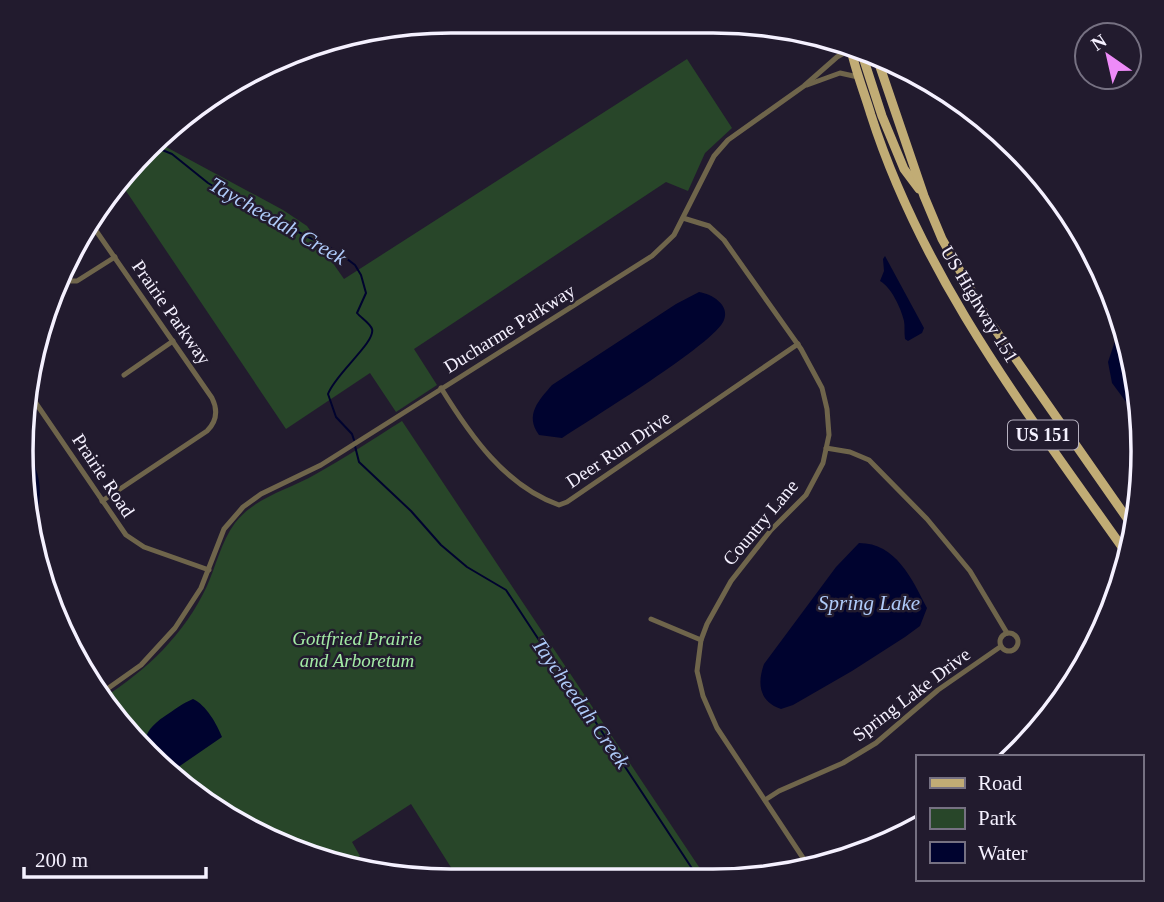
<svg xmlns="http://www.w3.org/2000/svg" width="1164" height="902" font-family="'Times New Roman',serif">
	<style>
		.green { fill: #284629 }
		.water { fill: #00032f }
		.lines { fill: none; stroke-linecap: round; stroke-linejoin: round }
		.stream { stroke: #00032f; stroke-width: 2 }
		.minor { stroke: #6f654b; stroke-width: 5 }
		.primary { stroke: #c1ac75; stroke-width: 9 }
		.labels { text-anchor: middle; stroke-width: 5; stroke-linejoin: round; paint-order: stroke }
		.shield { fill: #221b2e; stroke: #b6b1c0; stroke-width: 2 }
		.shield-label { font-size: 18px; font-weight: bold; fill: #f5f1ff }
		.street-label { font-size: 19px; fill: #f5f1ff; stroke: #221b2e }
		.park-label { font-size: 19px; font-style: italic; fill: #a3eba5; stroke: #221b2e }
		.water-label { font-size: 21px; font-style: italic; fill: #afcbfa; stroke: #221b2e }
		.rim { fill: none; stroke: #f5f1ff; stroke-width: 3.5 }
	</style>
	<rect width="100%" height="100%" fill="#221b2e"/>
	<g class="green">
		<path d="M687,59l45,69 -27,25 -17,38 -22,-9 -252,167 23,36 -41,27 -26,-39 -84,56 -166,-247 27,-35 8,-6 128,69 24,16 37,53z"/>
		<path d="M402,421l305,458 -242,-4 -13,-6 -41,-65 -59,38 8,14 -12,9 -136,-57 -65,-53 -44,-57c44,-28 81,-63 104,-112 9,-20 14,-44 28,-63 20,-26 53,-33 81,-49 29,-16 57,-35 86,-53z"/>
	</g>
	<g class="water">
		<path d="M885,256l39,72 -2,5 -14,8 -3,-2c-1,-6 0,-13 -1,-18 -3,-13 -13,-34 -24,-40l4,-10 -1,-12z"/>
		<path d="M699,292c13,2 31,13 25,28 -8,23 -135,100 -162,118l-23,-3c-15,-20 0,-35 13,-50l124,-81z"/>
		<path d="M1118,332l21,62 -1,24 -26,-35 -4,-21z"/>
		<path d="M22,445c22,27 22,55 9,85z"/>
		<path d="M859,543c37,0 53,36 68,65l-7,18 -15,11 -53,34 -59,34 -12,4c-22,-8 -24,-25 -17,-45l72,-97z"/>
		<path d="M193,699c13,6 24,25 29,38l-48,33 -7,2c-24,-20 -32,-36 -2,-56 9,-6 18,-13 28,-17z"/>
	</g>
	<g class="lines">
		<g class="stream">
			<path d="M150,145l22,9 36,29 33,20 97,49 17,13 6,10 5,18 -9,20c4,5 13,10 15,16 4,13 -37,45 -44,65l8,23 16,17 2,6"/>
			<path d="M355,446l4,16 52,49 30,34 26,22 39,23 56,85 7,18 14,10 116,176"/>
		</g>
		<g class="minor">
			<path d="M807,85l33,-12 18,4"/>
			<path d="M683,218l26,8 15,14 77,109 21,39 5,21 2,26 -6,28 -17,32 -35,35 -40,51 -24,43 -6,16 -4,31 6,25 14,32 92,139"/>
			<path d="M90,222l122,176c6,12 5,23 -5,33l-105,70"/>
			<path d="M62,281h15l38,-24"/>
			<path d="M124,375l49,-34"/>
			<path d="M441,388c29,47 64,98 118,117l8,-3 231,-158"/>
			<path d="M29,393l97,142 18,12 65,23"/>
			<path d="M826,448l24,4 19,8 58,59 43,52 37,62"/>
			<path d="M651,619l50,21"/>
			<circle cx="1009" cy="642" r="9"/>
			<path d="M100,694l41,-29 34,-37 26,-40 23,-59 19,-22 18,-13 60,-29 331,-209 22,-21 40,-79 14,-16 76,-54 33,-29 14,-8"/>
			<path d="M765,800l14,-9 64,-28 33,-20 62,-53 62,-43"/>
		</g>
		<g class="primary">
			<path d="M850,44c4,24 14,47 21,71 53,166 159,301 258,442"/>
			<path d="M851,49l11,5 20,62 22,53 15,20"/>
			<path d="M877,58l47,138 18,43 43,76 146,209"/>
		</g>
	</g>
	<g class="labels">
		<rect class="shield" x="1008" y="420.5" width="70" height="29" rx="5"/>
		<g class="shield-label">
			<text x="1043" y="441">US 151</text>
		</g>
		<g class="street-label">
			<text transform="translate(980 304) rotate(59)" y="7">US Highway 151</text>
			<text transform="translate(172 312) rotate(55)" y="7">Prairie Parkway</text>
			<text transform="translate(509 328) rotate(-32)" y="7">Ducharme Parkway</text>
			<text transform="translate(618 449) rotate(-34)" y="7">Deer Run Drive</text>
			<text transform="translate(104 475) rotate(56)" y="7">Prairie Road</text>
			<text transform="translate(760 522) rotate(-50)" y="7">Country Lane</text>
			<text transform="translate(911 694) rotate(-37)" y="7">Spring Lake Drive</text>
		</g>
		<g class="park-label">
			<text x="357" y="645">Gottfried Prairie<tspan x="357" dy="22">and Arboretum</tspan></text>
		</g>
		<g class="water-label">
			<text transform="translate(278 221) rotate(30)" y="7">Taycheedah Creek</text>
			<text x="869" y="610">Spring Lake</text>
			<text transform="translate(581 703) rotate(55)" y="7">Taycheedah Creek</text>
		</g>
	</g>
	<path d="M0 0H1164V902H0ZM451 33H713A418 418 0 0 1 1131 451V451A418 418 0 0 1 713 869H451A418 418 0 0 1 33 451V451A418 418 0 0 1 451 33Z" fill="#221b2e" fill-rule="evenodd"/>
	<path class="rim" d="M451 33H713A418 418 0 0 1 1131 451V451A418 418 0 0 1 713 869H451A418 418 0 0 1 33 451V451A418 418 0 0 1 451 33Z"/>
	<rect x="916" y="755" width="228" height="126" fill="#221b2e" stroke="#767182" stroke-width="2"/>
	<rect x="930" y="778" width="35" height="10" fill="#c1ac75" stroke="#767182" stroke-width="2"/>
	<text x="978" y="790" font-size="21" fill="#f5f1ff">Road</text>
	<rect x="930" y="808" width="35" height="21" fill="#284629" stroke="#767182" stroke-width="2"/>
	<text x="978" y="825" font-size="21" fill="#f5f1ff">Park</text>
	<rect x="930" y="842" width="35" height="21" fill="#00032f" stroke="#767182" stroke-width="2"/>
	<text x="978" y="860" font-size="21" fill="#f5f1ff">Water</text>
	<g transform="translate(1108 56) rotate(326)"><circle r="33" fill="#221b2e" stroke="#767182" stroke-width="2"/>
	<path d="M0-5L12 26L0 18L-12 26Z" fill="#ee8bf8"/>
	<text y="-10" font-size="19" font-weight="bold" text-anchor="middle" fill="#f5f1ff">N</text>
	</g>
	<path d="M24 867v10h182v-10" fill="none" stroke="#f5f1ff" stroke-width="3.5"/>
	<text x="35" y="867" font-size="21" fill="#f5f1ff" stroke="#221b2e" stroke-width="5" paint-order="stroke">200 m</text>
</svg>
